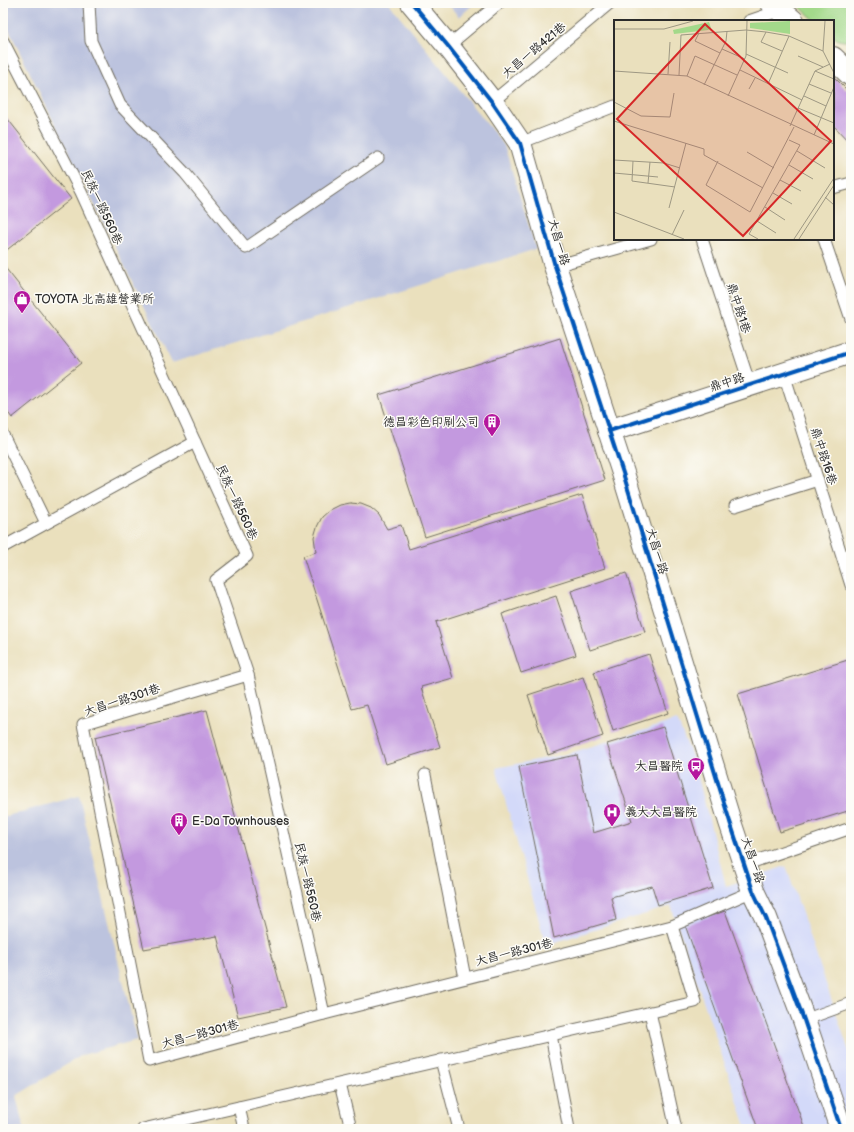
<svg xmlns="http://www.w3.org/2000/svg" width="854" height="1132" font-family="'Balsamiq Sans','LXGW WenKai TC',sans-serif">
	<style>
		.built { fill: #d3d9f9 }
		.industrial { fill: #bcc3de }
		.green { fill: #a3d98a; stroke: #67825a }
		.building { fill: #c399df }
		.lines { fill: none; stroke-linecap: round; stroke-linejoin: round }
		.service-casing { stroke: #6e6a5e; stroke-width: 13 }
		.minor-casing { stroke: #6e6a5e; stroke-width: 24 }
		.tertiary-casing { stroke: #6e6a5e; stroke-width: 24 }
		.service { stroke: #fff; stroke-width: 11 }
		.minor { stroke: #fff; stroke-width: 22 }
		.tertiary { stroke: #fff; stroke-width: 22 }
		.cycleway-casing { stroke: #fdfcf7; stroke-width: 6 }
		.cycleway { stroke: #0057b8; stroke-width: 4 }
		.labels { text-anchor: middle; stroke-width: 3; stroke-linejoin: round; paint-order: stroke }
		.street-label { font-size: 12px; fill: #2b2b2b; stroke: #fdfcf7 }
		.poi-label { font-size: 12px; fill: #2b2b2b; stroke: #fdfcf7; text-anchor: start }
		.inset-road { fill: none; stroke: #9e9883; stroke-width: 1 }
		.view { fill: #d62828; fill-opacity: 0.15; stroke: #d62828; stroke-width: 2 }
		.inset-edge { fill: none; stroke: #2b2b2b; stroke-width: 2 }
	</style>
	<rect width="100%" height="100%" fill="#fdfcf7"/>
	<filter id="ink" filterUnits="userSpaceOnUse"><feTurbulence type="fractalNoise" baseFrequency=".025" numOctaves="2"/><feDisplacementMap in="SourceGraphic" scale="8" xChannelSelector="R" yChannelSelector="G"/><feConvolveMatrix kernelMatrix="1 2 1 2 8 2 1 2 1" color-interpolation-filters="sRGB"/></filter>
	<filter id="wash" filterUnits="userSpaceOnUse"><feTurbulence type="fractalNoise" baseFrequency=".012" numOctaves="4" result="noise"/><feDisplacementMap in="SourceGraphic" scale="16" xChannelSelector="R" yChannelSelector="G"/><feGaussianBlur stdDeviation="0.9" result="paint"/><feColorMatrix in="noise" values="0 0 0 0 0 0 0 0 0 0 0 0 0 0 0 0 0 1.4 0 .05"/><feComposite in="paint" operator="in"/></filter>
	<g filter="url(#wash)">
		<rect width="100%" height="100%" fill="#eae0bd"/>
		<path class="built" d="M677,720l17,41 32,125 60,-20 65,191v72h-104l-76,-223 -125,39 -50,-177 71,-14z"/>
		<g class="industrial">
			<path d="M3,3h386l115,142 32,104 -364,114 -169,-345z"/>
			<path d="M447,3h28l-16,14z"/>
			<path d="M79,796l58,244 -55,15 -66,41 8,33h-21v-312z"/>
		</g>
		<path class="green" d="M795,3h56v39l-13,-2 -5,-4v-15h-17z"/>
		<g id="blocks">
			<g class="building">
				<path d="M835,78l16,16v50l-18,-19v-45z"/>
				<path d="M3,113l68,86 -68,54z"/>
				<path d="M3,265l78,98 -69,55 -9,-12z"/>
				<path d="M560,338l45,142 -180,57 -46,-142z"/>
				<path d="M582,495l23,73 -169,54 17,56 -32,9 19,60 -54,17 -19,-59 -15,4 -49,-153 13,-4 -2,-15 3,-10 5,-10 8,-7 10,-5 10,-2 11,1 10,4 8,7 8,14 14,-4 8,24z"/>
				<path d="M626,573l19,59 -55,18 -19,-59z"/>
				<path d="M556,596l20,59 -55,18 -19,-59z"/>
				<path d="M649,654l19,59 -55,18 -19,-59z"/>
				<path d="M851,659v151l-71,22 -42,-138z"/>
				<path d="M583,677l20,59 -55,19 -20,-60z"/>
				<path d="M207,710l79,297 -48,10 -21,-81 -73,13 -49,-212z"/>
				<path d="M663,727l50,161 -55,17 -6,-19 -41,11 5,23 -62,18 -35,-171 58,-12 16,78 39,-12 -25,-77z"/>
				<path d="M725,911l80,218h-47l-73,-204z"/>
			</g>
		</g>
	</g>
	<g filter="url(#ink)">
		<use href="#blocks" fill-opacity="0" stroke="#6e6a5e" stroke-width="1"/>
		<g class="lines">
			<defs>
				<g id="service">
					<path d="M89,3l2,38 29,64 65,68 61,75 132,-90"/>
					<path d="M749,21l32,-11"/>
					<path d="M3,41l78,151 166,364 -31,24 32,95 76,339"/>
					<path d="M448,46l51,-43"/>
					<path d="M492,102l118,-99"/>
					<path d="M520,143l95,-37"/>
					<path d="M833,188l18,-5"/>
					<path d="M702,239l48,146"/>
					<path d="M824,239l27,80"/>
					<path d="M555,266l96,-27"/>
					<path d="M784,374l67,211"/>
					<path d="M3,435l43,88"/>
					<path d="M735,506l83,-26"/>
					<path d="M3,547l192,-105"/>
					<path d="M248,675l-165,49 66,337 175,-47 348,-88 81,-35"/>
					<path d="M425,775l40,203"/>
					<path d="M744,865l107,-37"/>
					<path d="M650,1012l26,117"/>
					<path d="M804,1020l47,-17"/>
					<path d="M551,1035l18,94"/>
					<path d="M441,1060l18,69"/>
					<path d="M340,1084l11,45"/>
					<path d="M239,1107l5,22"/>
					<path d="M143,1129l552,-127 -23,-76"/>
				</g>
				<g id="minor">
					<path d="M412,3l36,43 44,56 28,41 35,123 68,207 107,349 23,69 13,27 38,102 37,109"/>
					<path d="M772,3l21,18"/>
					<path d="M833,58l18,17"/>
				</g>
				<path id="tertiary" d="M609,431l242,-79"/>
			</defs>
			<use href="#service" class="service-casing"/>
			<use href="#minor" class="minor-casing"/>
			<use href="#tertiary" class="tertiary-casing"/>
			<use href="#service" class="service"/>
			<use href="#minor" class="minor"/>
			<use href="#tertiary" class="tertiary"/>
			<defs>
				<g id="cycleway">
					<path d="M412,3l36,43 44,56 28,41 35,123 68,207 107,349 23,69 13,27 38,102 37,109"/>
					<path d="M609,431l242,-79"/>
				</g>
			</defs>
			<use href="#cycleway" class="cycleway-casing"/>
			<use href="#cycleway" class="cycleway"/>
		</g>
	</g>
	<defs>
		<symbol id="shop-pin" viewBox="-11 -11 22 30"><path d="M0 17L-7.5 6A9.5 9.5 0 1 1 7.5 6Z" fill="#b5179e" stroke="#fdfcf7"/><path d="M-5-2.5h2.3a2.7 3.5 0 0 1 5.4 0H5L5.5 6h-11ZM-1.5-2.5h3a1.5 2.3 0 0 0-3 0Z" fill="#fff"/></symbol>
		<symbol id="building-pin" viewBox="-11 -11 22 30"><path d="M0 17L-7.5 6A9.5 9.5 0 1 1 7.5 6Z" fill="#b5179e" stroke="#fdfcf7"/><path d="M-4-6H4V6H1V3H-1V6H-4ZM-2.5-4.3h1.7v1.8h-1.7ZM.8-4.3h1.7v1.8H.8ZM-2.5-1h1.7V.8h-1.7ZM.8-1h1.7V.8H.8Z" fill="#fff"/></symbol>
		<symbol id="bus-pin" viewBox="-11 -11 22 30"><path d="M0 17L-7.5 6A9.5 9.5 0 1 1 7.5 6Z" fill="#b5179e" stroke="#fdfcf7"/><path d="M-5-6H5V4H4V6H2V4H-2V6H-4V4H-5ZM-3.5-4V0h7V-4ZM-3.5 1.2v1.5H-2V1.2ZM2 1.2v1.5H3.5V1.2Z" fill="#fff"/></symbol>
		<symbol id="hospital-pin" viewBox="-11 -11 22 30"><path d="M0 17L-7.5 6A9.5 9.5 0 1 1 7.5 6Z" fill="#b5179e" stroke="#fdfcf7"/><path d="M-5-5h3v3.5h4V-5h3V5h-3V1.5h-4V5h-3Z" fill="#fff"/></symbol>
	</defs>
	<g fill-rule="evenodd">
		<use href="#shop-pin" x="12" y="289" width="20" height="27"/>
		<use href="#building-pin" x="482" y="412" width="20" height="27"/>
		<use href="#bus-pin" x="686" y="756" width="20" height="27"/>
		<use href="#hospital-pin" x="602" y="802" width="20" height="27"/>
		<use href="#building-pin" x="169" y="811" width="20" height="27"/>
	</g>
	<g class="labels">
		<g class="street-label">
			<text transform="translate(534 50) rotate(-40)" y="4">大昌一路421巷</text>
			<text transform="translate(102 207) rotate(65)" y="4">民族一路560巷</text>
			<text transform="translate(559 242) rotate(74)" y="4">大昌一路</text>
			<text transform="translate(739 308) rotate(72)" y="4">鼎中路1巷</text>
			<text transform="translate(727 382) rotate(-18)" y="4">鼎中路</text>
			<text transform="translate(824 456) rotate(72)" y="4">鼎中路16巷</text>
			<text transform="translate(237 502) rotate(65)" y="4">民族一路560巷</text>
			<text transform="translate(657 551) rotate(73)" y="4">大昌一路</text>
			<text transform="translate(122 700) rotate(-18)" y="4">大昌一路301巷</text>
			<text transform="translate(753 860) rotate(71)" y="4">大昌一路</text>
			<text transform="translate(308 882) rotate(77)" y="4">民族一路560巷</text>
			<text transform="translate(514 952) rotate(-14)" y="4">大昌一路301巷</text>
			<text transform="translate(200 1034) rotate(-15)" y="4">大昌一路301巷</text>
		</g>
		<g class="poi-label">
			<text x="35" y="303">TOYOTA 北高雄營業所</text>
			<text x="479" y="426" text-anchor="end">德昌彩色印刷公司</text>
			<text x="683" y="770" text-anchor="end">大昌醫院</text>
			<text x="625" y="816">義大大昌醫院</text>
			<text x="192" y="825">E-Da Townhouses</text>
		</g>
	</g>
	<g transform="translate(614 20)">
		<rect width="220" height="220" fill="#eae0bd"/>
		<path d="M176,1v13l-40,-6v-5zM95,2l2,6 -3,2 -34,4 -1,-4z" fill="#a3d98a"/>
		<path class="inset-road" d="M211,1l-2,30 11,22M0,9h50l29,-8M152,12l-5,10 21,9M85,13l-4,8 25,12M108,29l23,10M132,34l42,19M184,36l25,11M126,50l62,30M0,51l73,5 147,68M201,51l19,8M54,54l2,-32M65,55l2,-40 65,-5 20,2 23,4 34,15M73,56l8,-20 42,19M154,64l21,-48M195,64l22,9M90,65l22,-44 1,-10M135,69l6,-11M114,76l18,-40 1,-35M190,76l22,10M0,82l27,14 29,1 4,-24M184,88l36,15M0,101l90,28v6l59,33M176,106l25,-55 15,-7M200,115l20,-48M183,131l28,17M133,132l27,16M0,140l50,3 16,5M19,141l-1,20 43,6M104,141l-12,24 44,27 44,-85M175,145l24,14M0,153l44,4M166,160l21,11M34,163l2,-21M159,173l19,11M211,177l9,8M151,187l20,13M55,188l17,-65M0,192l70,27M143,201l19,12M58,215l12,-25M144,219l-9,-5 51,-89 -11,-5M180,219l40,-61M185,219l35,-54"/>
		<path class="view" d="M91,4l126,117 -88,95 -126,-117z"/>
		<rect width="220" height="220" class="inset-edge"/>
	</g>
	<rect width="854" height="1132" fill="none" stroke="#fdfcf7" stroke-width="16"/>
</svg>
